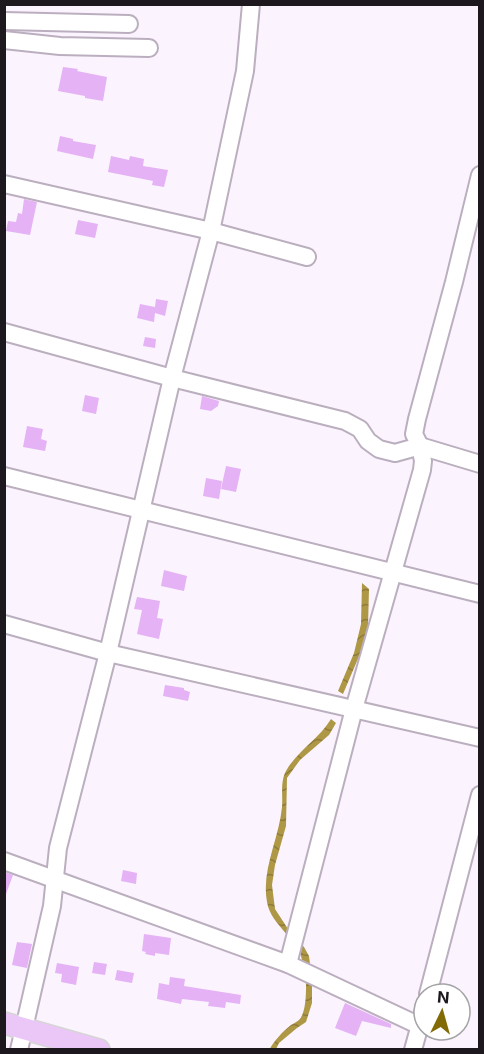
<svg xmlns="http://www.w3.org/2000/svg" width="484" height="1054" font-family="Inter,sans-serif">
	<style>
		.water { fill: url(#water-waves) }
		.building { fill: #e4b2f5 }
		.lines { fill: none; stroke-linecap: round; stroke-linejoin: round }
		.minor-casing { stroke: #bbafbf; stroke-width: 20 }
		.major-casing { stroke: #d6d5d6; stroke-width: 24 }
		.minor { stroke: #fff; stroke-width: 16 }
		.major { stroke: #ebc7f7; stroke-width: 21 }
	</style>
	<defs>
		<pattern id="water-waves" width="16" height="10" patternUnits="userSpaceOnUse" patternTransform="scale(1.5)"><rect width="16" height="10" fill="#af9845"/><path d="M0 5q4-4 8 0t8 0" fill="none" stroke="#8e7b39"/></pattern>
	</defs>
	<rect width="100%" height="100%" fill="#fbf4fe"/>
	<g class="water">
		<path d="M362,583l7,6 -1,38 -8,27 -17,40 -5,-3 16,-38 7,-29z"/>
		<path d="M331,719l5,4 -7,12 -29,25 -13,18 -1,48 -11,39 -3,20 3,24 15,23 14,15 5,9 1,8 -8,-4c-3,-21 -31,-34 -35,-58 -6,-32 12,-63 15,-95 1,-12 -2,-25 4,-36 11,-20 33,-32 45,-52z"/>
		<path d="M306,978h6v25l-6,19 -9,6 -18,15 -3,6 -7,1c6,-10 13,-18 22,-25 3,-2 6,-3 8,-5 8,-8 7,-31 7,-42z"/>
	</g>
	<g class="building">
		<path d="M63,67l15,2 -1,2 30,6 -4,24 -18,-3v-2l-27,-5z"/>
		<path d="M60,136l13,3v2l23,4 -3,14 -36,-8z"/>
		<path d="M111,156l18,4 1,-4 14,3 -1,7 25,4 -4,17 -12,-2 1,-4 -45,-9z"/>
		<path d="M24,199l13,3 -7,33 -24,-4 2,-10 8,1 2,-9 4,1z"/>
		<path d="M78,220l20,4 -3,14 -20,-4z"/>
		<path d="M156,299l12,2 -3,15 -10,-3 -1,9 -17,-4 3,-14 15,3z"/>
		<path d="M145,337l11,2 -1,9 -12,-2z"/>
		<path d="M85,395l14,3 -3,16 -14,-3z"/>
		<path d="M202,396l17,5 -1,5 -7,5 -11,-2z"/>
		<path d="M27,426l16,3 -2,10 6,2 -2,10 -22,-4z"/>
		<path d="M226,466l15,3 -5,23 -15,-3z"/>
		<path d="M206,478l16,3 -3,18 -16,-3z"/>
		<path d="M164,570l23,6 -3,15 -23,-5z"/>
		<path d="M137,597l23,4 -3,17 6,1 -4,20 -22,-5 5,-24 -8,-1z"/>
		<path d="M165,685l19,3v2l6,2 -2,9 -25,-5z"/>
		<path d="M123,870l14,3 -1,11 -15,-3z"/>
		<path d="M4,872l9,3 -7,19h-2z"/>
		<path d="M144,934l27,4 -2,17 -14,-2v3l-10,-2 1,-2 -4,-1z"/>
		<path d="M17,942l15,2 -5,24 -15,-3z"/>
		<path d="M94,962l13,2 -2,11 -13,-2z"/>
		<path d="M57,963l22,4 -3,18 -15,-3 1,-8 -7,-1z"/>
		<path d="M117,970l17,3 -2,10 -17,-3z"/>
		<path d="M170,977l15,2 -1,7 57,9 -1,9 -14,-2 -1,6 -17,-2 1,-4 -27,-3 -1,5 -24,-5 2,-16 10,2z"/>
		<path d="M345,1003l46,21v4l-29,-7 -6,15 -21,-8z"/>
	</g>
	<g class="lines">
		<defs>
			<g id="minor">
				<path d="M4,21l125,3"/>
				<path d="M4,40l56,6 89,2"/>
				<path d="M4,184l207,47 96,26"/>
				<path d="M4,332l168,46 173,43 15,8 8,12 11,8 16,4 25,-7 60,18"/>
				<path d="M4,476l476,118"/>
				<path d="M4,624l104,29 372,85"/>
				<path d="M4,861l284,103 132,62"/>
				<path d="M288,964l66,-255 68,-239 1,-9 -3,-15 -6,-12 3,-15 37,-137 26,-107"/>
				<path d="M428,994l52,-199"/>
				<path d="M19,1050l33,-144 6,-58 50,-195 64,-275 39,-147 34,-160 6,-67"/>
				<path d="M413,1050l11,-40"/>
			</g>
			<path id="major" d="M4,1023l95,27"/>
		</defs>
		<use href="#minor" class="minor-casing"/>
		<use href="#major" class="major-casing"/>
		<use href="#minor" class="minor"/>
		<use href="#major" class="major"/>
	</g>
	<rect width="484" height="1054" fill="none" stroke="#1c181e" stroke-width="12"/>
	<g transform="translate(442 1012) rotate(5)"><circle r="28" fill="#ffffff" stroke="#a4a3a5" stroke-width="1.5"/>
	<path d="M0-4.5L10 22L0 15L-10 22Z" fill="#826b05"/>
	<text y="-9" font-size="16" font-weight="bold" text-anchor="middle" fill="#1c181e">N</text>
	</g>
</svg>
